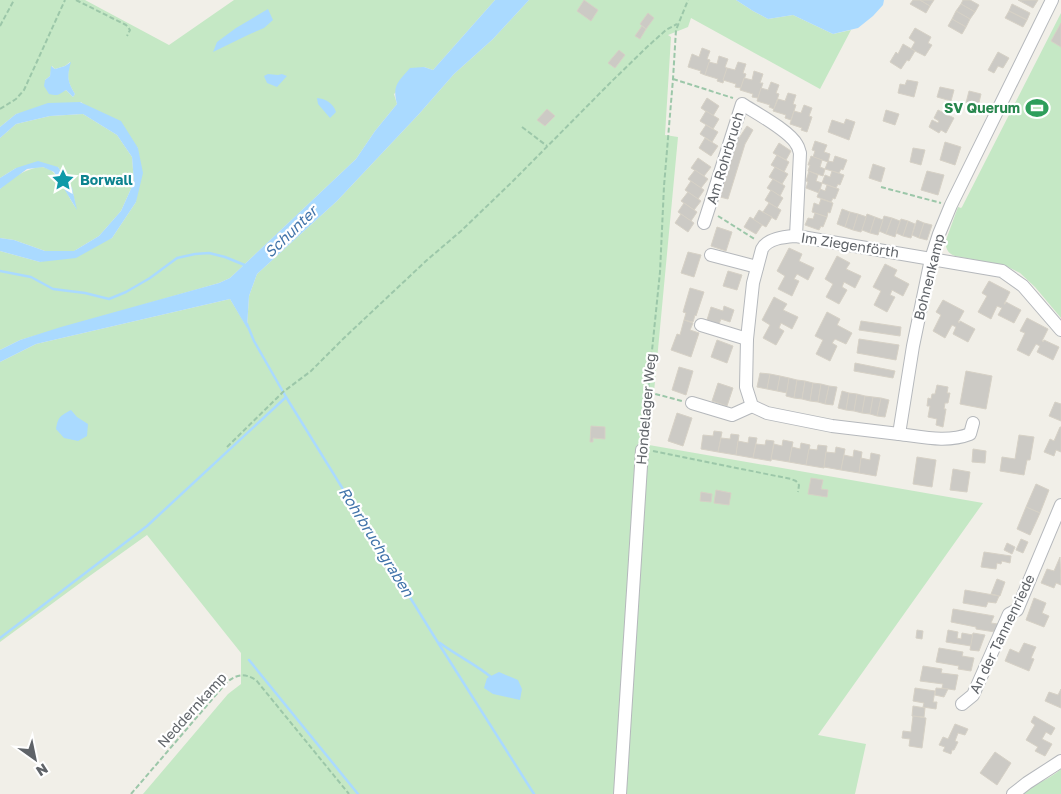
<svg xmlns="http://www.w3.org/2000/svg" width="1061" height="794" font-family="'Golos Text',sans-serif">
	<style>
		.green { fill: #c5e8c5; fill-rule: evenodd }
		.water { fill: #aadaff }
		.lines { fill: none; stroke-linecap: round; stroke-linejoin: round }
		.stream { stroke: #aadaff; stroke-width: 2.5 }
		.building { fill: #cccac5; stroke: #d6d1c6 }
		.minor-casing { stroke: #b5b8bc; stroke-width: 14 }
		.path { stroke: #9cc7a9; stroke-width: 2; stroke-dasharray: 5 2.5; stroke-linecap: butt }
		.minor { stroke: #fff; stroke-width: 12 }
		.labels { text-anchor: middle; stroke-width: 4.5; stroke-linejoin: round; paint-order: stroke }
		.leisure-label { font-size: 14px; font-weight: bold; fill: #27864d; stroke: #fff; text-anchor: end }
		.street-label { font-size: 14px; fill: #5f6368; stroke: #fff }
		.culture-label { font-size: 14px; font-weight: bold; fill: #0d838f; stroke: #fff; text-anchor: start }
		.water-label { font-size: 15px; font-style: italic; fill: #4174aa; stroke: #fff }
	</style>
	<rect width="100%" height="100%" fill="#f1efe8"/>
	<g class="green">
		<path d="M0,0h85l84,45 65,-45h261l-62,70 -9,-3 -30,27 3,10 -22,27 -19,28 -126,119 -11,5 -199,57 -20,10v-99l40,11 72,-24 24,-36 2,-54 -57,-46 -65,12 -16,13zM70,62c-3,15 -3,19 5,32l-2,3 -7,-7 -2,1 -19,-11 5,-4 2,-10 3,3 10,-3z"/>
		<path d="M529,0h207l17,11 15,8 25,-4 40,19 18,-4 -31,59 -129,-71 -3,9 -20,8 3,2 -6,98 13,2 -29,308 334,58 -165,232 48,9 -11,50h-712l85,-100 13,-10v-31l-94,-118 -56,40 -91,67v-280l36,-18 194,-45 17,28 2,-31 8,-22 80,-73 82,-87 35,-40 39,-35z"/>
		<path d="M1061,13v305l-26,-31 -15,-14 -16,-8 -49,-9c-8,-3 -10,-9 -9,-16l12,-33 3,1 1,-1z"/>
		<path d="M83,114l34,21 15,22 2,25 -13,29 -22,25 -25,15h-29l-31,-11 -14,-2v-49c12,-12 41,-32 55,-15 9,10 14,25 21,34l-4,-20 -14,-21 -42,1 -16,10v-40l16,-14 34,-8z"/>
		<path d="M1061,769v25h-49c17,-6 35,-13 49,-25z"/>
	</g>
	<g class="water">
		<path d="M495,0h34l-36,39 -39,35 -35,40 -82,87 -80,73 -8,22 -2,32 -17,-29 -194,45 -36,18v-12l20,-10 41,-13 158,-44 11,-5 126,-119 19,-28 22,-27c-5,-19 1,-22 13,-36l14,-1 9,3z"/>
		<path d="M736,0h148l-1,5 -10,11 -15,12 -25,6 -40,-19 -25,4 -15,-8z"/>
		<path d="M268,9l5,11 -9,8 -14,6 -37,18 4,-10 19,-14z"/>
		<path d="M71,62c-4,14 -4,19 4,32l-2,3 -7,-7c-8,5 -7,6 -17,4l-5,-8 1,-6 5,-4 1,-10 4,3 10,-3z"/>
		<path d="M268,74l10,1 4,-1 5,2 -10,11 -10,-4 -3,-7z"/>
		<path d="M317,98c9,1 16,5 19,14l-6,6 -12,-14z"/>
		<path d="M80,102l41,19 17,27 5,25 -7,29 -24,36 -36,20 -36,4 -40,-11v-13l14,2 31,11h29l25,-15 22,-25 13,-29 -2,-25 -15,-22 -34,-21 -33,2 -34,8 -16,14v-11l16,-13 32,-11z"/>
		<path d="M38,161l20,6 14,21 5,22 -23,-38 -11,-5 -16,2 -27,20v-11l16,-10z"/>
		<path d="M71,410l6,7 11,7 -1,12 -9,5 -14,-3 -8,-9c2,-12 4,-13 15,-19z"/>
		<path d="M499,672l19,8 4,9 -2,11 -27,-6 -9,-6 3,-10z"/>
	</g>
	<g class="lines">
		<g class="stream">
			<path d="M0,271l31,6 22,12 32,4 24,6 17,-7 24,-14 27,-20 18,-4 14,-1 16,4 22,9"/>
			<path d="M247,324l7,17 32,56 151,244 97,153"/>
			<path d="M0,638l147,-112 138,-128"/>
			<path d="M440,643c16,12 35,21 51,34"/>
			<path d="M249,660l109,134"/>
		</g>
	</g>
	<g class="building">
		<path d="M584,0l14,10 -7,11 -14,-10z"/>
		<path d="M913,0h7l10,6 -4,7 -16,-9z"/>
		<path d="M920,0h14l-4,6z"/>
		<path d="M963,0h7l9,5 -4,7 -14,-8z"/>
		<path d="M1018,0h20l-5,8z"/>
		<path d="M961,4l14,8 -5,7 -14,-8z"/>
		<path d="M1012,4l18,9 -3,7 -18,-9z"/>
		<path d="M956,11l14,8 -4,8 -14,-8z"/>
		<path d="M1009,11l18,9 -4,7 -18,-9z"/>
		<path d="M648,13l6,5 -8,11 -6,-5z"/>
		<path d="M952,19l14,8 -4,7 -14,-8z"/>
		<path d="M1061,23v24l-10,-6z"/>
		<path d="M642,26l4,3 -6,10 -5,-3z"/>
		<path d="M915,28l16,9 -3,6 4,2 -7,11 -14,-7 4,-7 -6,-4z"/>
		<path d="M903,44l12,7 -6,10 -2,-1 -6,9 -11,-7 6,-10 2,2z"/>
		<path d="M702,48l8,3 -3,8 3,1 -5,15 -5,-2 1,-2 -13,-4 4,-13 7,3z"/>
		<path d="M619,50l6,5 -10,13 -7,-5z"/>
		<path d="M998,52l11,6 -6,10 -5,-2 -4,7 -6,-3z"/>
		<path d="M719,56l9,3 -3,8 2,1 -4,15 -6,-2 1,-2 -13,-4 4,-13 8,2z"/>
		<path d="M738,62l8,2 -3,9 3,1 -5,14 -6,-1 1,-3 -13,-4 4,-12 8,2z"/>
		<path d="M754,71l9,3 -3,9h3l-5,15 -6,-1 1,-3 -13,-4 4,-12 8,2z"/>
		<path d="M907,80l11,2 -4,15 -16,-4 2,-9 5,1z"/>
		<path d="M771,82l8,3 -3,8 3,1 -5,15 -5,-2 1,-2 -13,-4 4,-13 7,2z"/>
		<path d="M940,87l14,3 -3,11 -14,-4z"/>
		<path d="M969,91l12,3 -3,13 -12,-4z"/>
		<path d="M788,93l8,2 -3,9 3,1 -5,15 -6,-2 1,-3 -13,-4 5,-12 7,2z"/>
		<path d="M707,98l12,8 -6,10 -12,-8z"/>
		<path d="M804,105l8,3 -3,8 3,1 -5,15 -6,-2 1,-2 -12,-4 4,-13 7,2z"/>
		<path d="M547,109l8,7 -10,10 -8,-6z"/>
		<path d="M886,110l13,4 -4,11 -12,-4z"/>
		<path d="M938,110l16,8 -8,15 -5,-3 -2,3 -10,-6 3,-7 6,3 1,-2 -5,-3z"/>
		<path d="M706,111l13,8 -6,10 -13,-8z"/>
		<path d="M846,119l9,3 -6,18 -21,-8 4,-12 12,4z"/>
		<path d="M706,125l12,7 -6,10 -12,-8z"/>
		<path d="M747,126l6,4 -8,14 -17,55 -8,-2 17,-56z"/>
		<path d="M705,138l13,8 -7,10 -12,-8z"/>
		<path d="M815,141l12,4 -3,7 6,2 -2,8 -15,-5 2,-6 -3,-1z"/>
		<path d="M945,142l16,5 -6,18 -15,-5z"/>
		<path d="M779,143l12,8 -5,9 -13,-7z"/>
		<path d="M913,148l12,2 -4,15 -11,-3z"/>
		<path d="M777,155l12,7 -5,10 -13,-7z"/>
		<path d="M811,156l11,4 -2,7 5,2 -2,7 -15,-5 2,-6h-2z"/>
		<path d="M835,156l12,4 -4,10 -2,-1 -2,4 -14,-4 3,-8 5,1z"/>
		<path d="M698,158l13,9 -7,9 -13,-8z"/>
		<path d="M873,164l12,4 -4,14 -12,-4z"/>
		<path d="M775,167l13,7 -6,10 -13,-7z"/>
		<path d="M695,170l13,9 -7,9 -13,-9z"/>
		<path d="M809,171l9,4 -2,6 6,2 -3,10 -13,-5 2,-6 -2,-1z"/>
		<path d="M832,171l12,4 -4,10 -2,-1 -2,4 -14,-5 3,-8 5,2z"/>
		<path d="M927,171l17,4 -6,20 -17,-5z"/>
		<path d="M773,179l12,7 -5,10 -13,-8z"/>
		<path d="M691,181l13,9 -6,9 -13,-9z"/>
		<path d="M827,185l12,4 -4,10 -2,-1 -2,4 -14,-5 3,-8 5,2z"/>
		<path d="M771,190l12,8 -6,10 -12,-8z"/>
		<path d="M688,192l13,9 -7,9 -13,-9z"/>
		<path d="M821,199l12,4 -3,10 -2,-1 -1,5 -15,-5 2,-9 5,2z"/>
		<path d="M684,203l13,9 -6,9 -13,-9z"/>
		<path d="M769,203l12,7 -5,10 -13,-8z"/>
		<path d="M842,209l8,3 -5,15 -8,-3z"/>
		<path d="M759,210l13,7 -6,10 -13,-7z"/>
		<path d="M850,212l8,2 -5,16 -8,-3z"/>
		<path d="M815,213l12,4 -4,10 -2,-1 -2,4 -14,-5 3,-7 5,1z"/>
		<path d="M681,214l13,9 -6,9 -13,-9z"/>
		<path d="M858,214l9,3 -6,15 -8,-2z"/>
		<path d="M867,214l8,3 -5,16 -8,-3z"/>
		<path d="M884,216l8,2 -6,16 -7,-3z"/>
		<path d="M750,217l12,8 -6,9 -12,-7z"/>
		<path d="M875,217l8,3 -5,15 -8,-2z"/>
		<path d="M892,218l8,3 -5,16 -9,-3z"/>
		<path d="M901,219l7,2 -5,15 -7,-3z"/>
		<path d="M917,220l7,3 -5,15 -7,-3z"/>
		<path d="M908,221l7,3 -4,14 -8,-2z"/>
		<path d="M924,223l8,2 -5,15 -8,-2z"/>
		<path d="M717,227l15,5 -6,19 -15,-5z"/>
		<path d="M789,248l13,6 -3,7 15,7 -6,12 -11,-6 -3,5 5,2 -7,15 -14,-7 7,-13 -8,-5z"/>
		<path d="M688,252l13,3 -7,22 -13,-4z"/>
		<path d="M837,256l13,7 -4,6 15,7 -6,12 -11,-6 -2,5 5,3 -8,14 -13,-7 7,-13 -8,-5z"/>
		<path d="M885,264l12,6 -3,6 15,8 -6,12 -11,-6 -2,5 5,2 -8,15 -13,-7 7,-14 -8,-4z"/>
		<path d="M728,271l14,4 -5,15 -14,-4z"/>
		<path d="M989,281l21,11 -6,12h1l1,-2 15,8 -7,13 -16,-8 4,-7 -5,-2 -6,13 -13,-7 9,-16 -5,-3z"/>
		<path d="M690,288l14,4 -8,24 -1,-1 -2,7 -9,-2 2,-7 -3,-1z"/>
		<path d="M774,297l13,7 -4,6 15,7 -6,12 -11,-6 -2,5 5,3 -8,14 -13,-7 7,-13 -8,-5z"/>
		<path d="M943,300l21,11 -6,11 1,1 1,-2 15,8 -7,13 -15,-8 3,-7 -4,-2 -7,13 -12,-7 8,-16 -5,-3z"/>
		<path d="M724,306l10,4 -4,12 -9,-3 -2,5 -12,-4 4,-13 12,4z"/>
		<path d="M827,312l13,7 -3,6 15,8 -6,11 -11,-5 -3,4 5,3 -7,15 -14,-7 7,-14 -8,-4z"/>
		<path d="M1027,318l21,11 -6,12 1,1 1,-2 15,7 -6,13 -16,-8 3,-6 -4,-2 -7,12 -12,-6 8,-17 -5,-2z"/>
		<path d="M684,320l9,3 -3,7 9,3 -8,24 -20,-7 6,-16 3,1z"/>
		<path d="M861,321l40,6 -1,9 -41,-6z"/>
		<path d="M859,339l40,6 -3,15 -39,-7z"/>
		<path d="M717,340l16,6 -6,17 -16,-6z"/>
		<path d="M855,363l40,8 -2,7 -39,-7z"/>
		<path d="M679,367l14,4 -7,24 -14,-5z"/>
		<path d="M966,371l26,5 -6,33 -26,-5z"/>
		<path d="M760,373l10,1 -3,15 -10,-2z"/>
		<path d="M770,374l10,2 -3,15 -10,-2z"/>
		<path d="M780,376l9,2 -2,15 -10,-2z"/>
		<path d="M789,378l8,2 -3,18 -8,-2z"/>
		<path d="M797,380l8,1 -3,18 -8,-1z"/>
		<path d="M805,381l8,2 -3,18 -8,-2z"/>
		<path d="M718,383l15,5 -6,18 -15,-5z"/>
		<path d="M813,383l8,1 -3,18 -8,-1z"/>
		<path d="M821,384l8,2 -4,18 -7,-2z"/>
		<path d="M937,385l11,2 -1,6h3l-2,10h-3l-1,6h2l-3,18 -7,-2 1,-6 -9,-2 2,-11h-3l1,-8 3,1 1,-5h3z"/>
		<path d="M829,386l8,1 -4,18 -8,-1z"/>
		<path d="M842,391l7,2 -3,17 -8,-2z"/>
		<path d="M849,393l8,1 -3,17 -8,-1z"/>
		<path d="M857,394l8,2 -3,17 -8,-2z"/>
		<path d="M865,396l8,1 -3,17 -8,-1z"/>
		<path d="M873,397l8,1 -4,18 -7,-2z"/>
		<path d="M881,398l8,2 -4,17 -8,-1z"/>
		<path d="M1055,402l6,2v17l-12,-5z"/>
		<path d="M677,413l15,5 -9,28 -15,-5z"/>
		<path d="M591,426l14,1v12l-12,-1v4h-3z"/>
		<path d="M1060,427h1v25l-5,-2 -2,6 -10,-4 6,-13 4,2z"/>
		<path d="M714,431l8,1 -4,20 -17,-3 2,-14 10,1z"/>
		<path d="M731,434l8,1 -3,20 -18,-3 3,-14 9,1z"/>
		<path d="M1019,435l15,2 -4,23h-3l-3,15 -24,-4 2,-14 13,2z"/>
		<path d="M749,437l8,1 -4,20 -17,-3 2,-14 10,2z"/>
		<path d="M766,440l8,1 -3,20 -18,-3 3,-14 9,1z"/>
		<path d="M783,440l10,2 -4,20 -18,-3 3,-15 8,2z"/>
		<path d="M801,443l9,2 -4,20 -17,-3 3,-15 8,2z"/>
		<path d="M818,445l9,1 -3,22 -18,-3 3,-16 8,1z"/>
		<path d="M836,447l9,2 -4,21 -17,-3 2,-15 9,1z"/>
		<path d="M973,449l13,2 -1,12 -13,-1z"/>
		<path d="M854,450l8,2 -3,21 -18,-3 3,-15 9,2z"/>
		<path d="M871,453l9,2 -4,21 -17,-3 2,-15 9,2z"/>
		<path d="M917,457l19,3 -4,27 -19,-3z"/>
		<path d="M953,469l17,3 -3,20 -17,-2z"/>
		<path d="M811,478l12,2 -2,9 7,1 -1,7 -19,-3z"/>
		<path d="M1036,484l13,6 -9,23 -14,-6z"/>
		<path d="M716,490l15,3 -2,12 -15,-2z"/>
		<path d="M701,492l11,2 -1,8 -11,-1z"/>
		<path d="M1026,507l14,6 -10,22 -13,-6z"/>
		<path d="M1021,539l7,3 -5,11 -7,-3z"/>
		<path d="M1007,543l8,4 -3,7 -8,-4z"/>
		<path d="M984,552l27,4 -1,7 -8,-2 -1,3 -4,-1 -1,6 -15,-2z"/>
		<path d="M1060,557l1,28 -5,-2 -2,5 -13,-5 6,-14 7,2z"/>
		<path d="M997,579l8,3 -5,14 -9,-2z"/>
		<path d="M965,590l34,6 -3,7 -8,-1 -2,5 -23,-4z"/>
		<path d="M1034,598l12,5 -4,10 7,3 -5,11 -18,-7z"/>
		<path d="M953,609l41,7 -3,7 7,1 -3,8 -19,-3v-2l-25,-5z"/>
		<path d="M917,630l6,1 -1,8 -6,-1z"/>
		<path d="M948,630l10,2 -1,6 4,1 1,-6 11,2 -2,11 -25,-4z"/>
		<path d="M973,633l12,2 -6,16 -9,-1z"/>
		<path d="M1024,643l12,4 -5,11 3,1 -5,12 -24,-10 5,-12 9,4z"/>
		<path d="M939,648l24,4 -1,4 12,2 -3,13 -13,-2 1,-3 -23,-4z"/>
		<path d="M923,666l19,3 -1,4 17,2 -3,15 -13,-2 1,-4 -23,-3z"/>
		<path d="M915,688l20,3 -2,11h4l-1,7 -13,-2 1,-4 -11,-2z"/>
		<path d="M936,688l12,1 -4,8 -9,-2z"/>
		<path d="M1061,689v19l-16,-7 4,-9 9,3z"/>
		<path d="M913,706l12,2 -1,9 -12,-1z"/>
		<path d="M913,716l13,2 -4,30 -13,-2 1,-7 -8,-1 1,-7 8,1z"/>
		<path d="M1034,716l21,12 -4,7 -5,-3 -4,7 10,5 -7,12 -10,-5 3,-4 -12,-7 9,-15 -4,-3z"/>
		<path d="M955,724l13,5 -3,6 -7,-2 -3,8 3,1 -4,8h-2l-1,4 -8,-3 2,-4 -6,-2 4,-8 5,2z"/>
		<path d="M995,752l16,11 -14,22 -17,-12z"/>
	</g>
	<g class="lines">
		<defs>
			<g id="minor">
				<path d="M704,223l38,-119c14,9 48,27 55,41 2,3 2,6 3,8l-4,83"/>
				<path d="M711,255l46,12"/>
				<path d="M701,325l46,14"/>
				<path d="M692,403l40,12 20,-9"/>
				<path d="M973,423l-3,11c-23,9 -47,3 -71,0l14,-88 18,-87 8,-25 12,-29 101,-205"/>
				<path d="M899,434l-67,-8 -65,-13 -15,-7 -6,-19 1,-48 6,-56 9,-34c6,-11 22,-12 34,-13l206,35 21,15 38,44"/>
				<path d="M962,704l11,-9 36,-81 8,-4 44,-105"/>
				<path d="M620,794l22,-344"/>
				<path d="M1013,794l14,-11 34,-22"/>
			</g>
		</defs>
		<use href="#minor" class="minor-casing"/>
		<g class="path">
			<path d="M76,0l50,25 4,5 -3,6"/>
			<path d="M0,26l14,-26"/>
			<path d="M673,79l60,19"/>
			<path d="M0,109l16,-10 8,-9 41,-90"/>
			<path d="M522,127l25,19"/>
			<path d="M881,187l60,16"/>
			<path d="M718,216l38,24"/>
			<path d="M648,392l34,9"/>
			<path d="M643,439l17,-167 4,-86 9,-107 3,-49 12,-30"/>
			<path d="M227,447l56,-55 28,-21 33,-33 83,-78 34,-29 52,-50 98,-99 36,-35 19,-17 11,-6"/>
			<path d="M653,451l138,28 5,2 3,4 -1,7"/>
			<path d="M131,794l96,-112c10,-8 18,-9 29,-2l93,114"/>
		</g>
		<use href="#minor" class="minor"/>
	</g>
	<defs>
		<symbol id="stadium-bare" viewBox="-9 -9 18 18"><path d="M0-5a6.5 5 0 1 0 0 10a6.5 5 0 1 0 0-10ZM-3.5-1.8h7v3.6h-7Z" fill="#2e9e5b" stroke="#fff" stroke-width="2.5" paint-order="stroke"/></symbol>
		<symbol id="sight-bare" viewBox="-9 -9 18 18"><path d="M0-6L1.8-2.2L6-1.7L2.9 1.2L3.7 5.4L0 3.3L-3.7 5.4L-2.9 1.2L-6-1.7L-1.8-2.2Z" fill="#0f9aa8" stroke="#fff" stroke-width="2.5" paint-order="stroke"/></symbol>
	</defs>
	<g fill-rule="evenodd">
		<use href="#stadium-bare" x="1021" y="92" width="32" height="32"/>
		<use href="#sight-bare" x="47" y="164" width="32" height="32"/>
	</g>
	<g class="labels">
		<g class="leisure-label">
			<text x="1020" y="113">SV Querum</text>
		</g>
		<g class="street-label">
			<text transform="translate(725 158) rotate(-73)" y="5">Am Rohrbruch</text>
			<text transform="translate(850 245) rotate(9)" y="5">Im Ziegenförth</text>
			<text transform="translate(929 277) rotate(-76)" y="5">Bohnenkamp</text>
			<text transform="translate(646 409) rotate(-85)" y="5">Hondelager Weg</text>
			<text transform="translate(1002 634) rotate(-64)" y="5">An der Tannenriede</text>
			<text transform="translate(192 710) rotate(-48)" y="5">Neddernkamp</text>
		</g>
		<g class="culture-label">
			<text x="80" y="185">Borwall</text>
		</g>
		<g class="water-label">
			<text transform="translate(291 232) rotate(-44)" y="5">Schunter</text>
			<text transform="translate(376 542) rotate(58)" y="5">Rohrbruchgraben</text>
		</g>
	</g>
	<g transform="translate(35 759) rotate(147)" stroke="#ffffff" stroke-width="4" paint-order="stroke">
	<path d="M0-4L9 19L0 12L-9 19Z" fill="#5f6368"/>
	<text y="-8" font-size="14" font-weight="bold" text-anchor="middle" fill="#5f6368">N</text>
	</g>
</svg>
